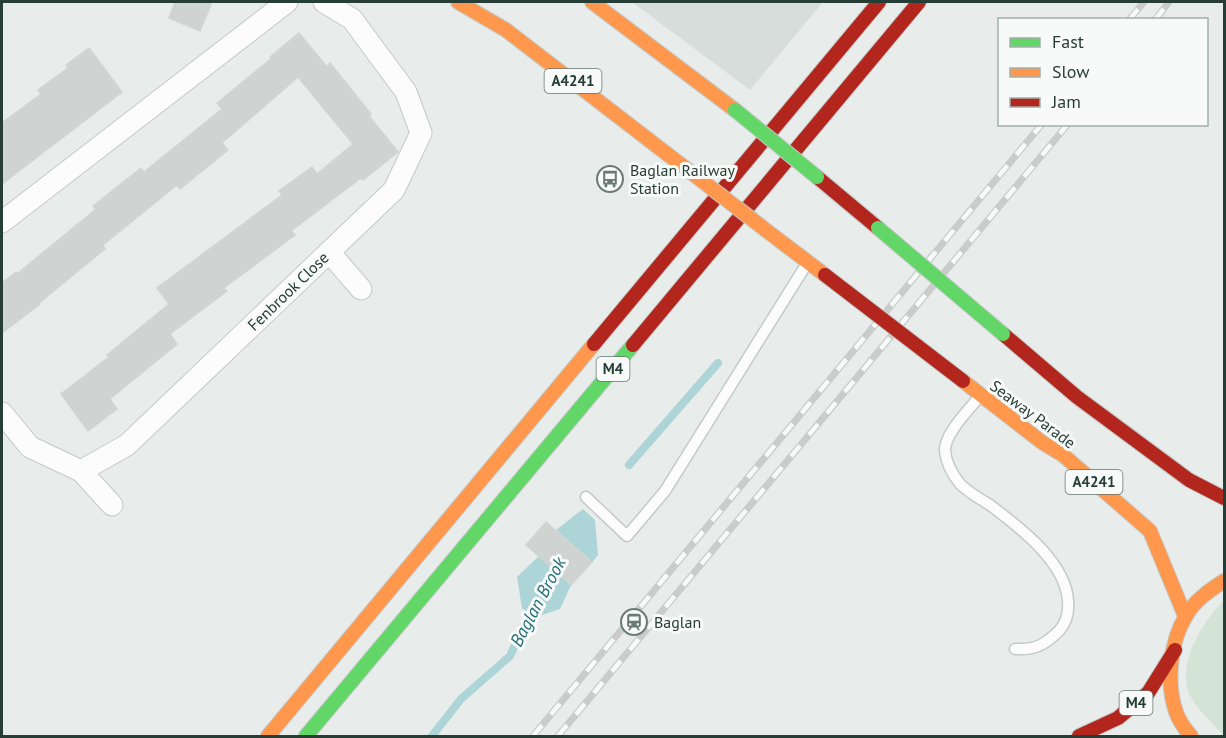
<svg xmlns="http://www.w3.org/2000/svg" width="1226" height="738" font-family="'PT Sans',sans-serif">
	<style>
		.built { fill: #d6ddda }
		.green { fill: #d3e3d6 }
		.water { fill: #add4d6 }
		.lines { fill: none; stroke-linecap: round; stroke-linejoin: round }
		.stream { stroke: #add4d6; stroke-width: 8 }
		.building { fill: #cfd3d1; stroke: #d1d5d3; stroke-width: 1.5 }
		.lane-casing { stroke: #c5c9c7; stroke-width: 13 }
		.street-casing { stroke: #c5c9c7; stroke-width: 23 }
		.fast-casing { stroke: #c3cac8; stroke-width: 16 }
		.slow-casing { stroke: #c3cac8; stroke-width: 16 }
		.jam-casing { stroke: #c3cac8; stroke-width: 16 }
		.lane { stroke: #fcfcfc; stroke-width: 10 }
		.street { stroke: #fcfcfc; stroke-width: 21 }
		.fast { stroke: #63d668; stroke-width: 14 }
		.slow { stroke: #ff974d; stroke-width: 14 }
		.jam { stroke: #b3261e; stroke-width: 14 }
		.rail-casing { stroke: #c9cccb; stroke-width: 7 }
		.rail { stroke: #f7faf8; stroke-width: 4.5; stroke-dasharray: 14; stroke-linecap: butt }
		.fast-bridge-casing { stroke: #c3cac8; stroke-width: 16; stroke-linecap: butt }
		.slow-bridge-casing { stroke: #c3cac8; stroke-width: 16; stroke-linecap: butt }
		.jam-bridge-casing { stroke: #c3cac8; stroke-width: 16; stroke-linecap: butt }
		.fast-bridge { stroke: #63d668; stroke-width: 14 }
		.slow-bridge { stroke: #ff974d; stroke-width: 14 }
		.jam-bridge { stroke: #b3261e; stroke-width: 14 }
		.labels { text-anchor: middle; stroke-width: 6; stroke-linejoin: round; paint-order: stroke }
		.shield { fill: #f7faf8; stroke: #657670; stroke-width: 1.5 }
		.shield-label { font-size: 15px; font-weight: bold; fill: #263e36 }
		.poi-label { font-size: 16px; fill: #263e36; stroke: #f7faf8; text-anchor: start }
		.street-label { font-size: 16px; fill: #263e36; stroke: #f7faf8 }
		.water-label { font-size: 18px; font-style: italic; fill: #256f76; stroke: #f7faf8 }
	</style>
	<rect width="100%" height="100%" fill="#e8ecea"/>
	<path class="built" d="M632,2h191l-73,88z"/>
	<path class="green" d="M1224,601v135c-10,-12 -26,-25 -33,-39 -16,-30 11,-76 33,-96z"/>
	<g class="water">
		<path d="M583,509l12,11 3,35 -6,7 -36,-32z"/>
		<path d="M539,556l32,29 -11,24 -27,9 -11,-10 -5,-31z"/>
	</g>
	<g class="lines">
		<g class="stream">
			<path d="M629,465l89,-102"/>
			<path d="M432,736l29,-37 49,-43 22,-49"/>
		</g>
	</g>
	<g class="building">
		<path d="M175,2h37l-12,29 -31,-13z"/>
		<path d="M299,33l28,34 3,-4 41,51 -2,2 29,36 -35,28 -2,-2 -70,53 4,4 -71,53 3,3 -57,43 7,10 -67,55 7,10 -29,22 -27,-37 48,-37 -2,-2 62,-51 -12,-16 125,-93 -3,-4 33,-24 5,7 36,-30 -55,-67 -76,66 6,7 -48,39 -3,-4 -74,60 2,4 -66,54 1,1 -38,29v-50l14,-11 1,2 79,-65 -3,-3 48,-38 3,4 78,-63 -5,-6 55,-45 -2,-1z"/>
		<path d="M89,48l33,44 -120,92v-61l39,-29 -3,-4 30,-22 -2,-3z"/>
		<path d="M546,522l46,40 -21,23 -45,-40z"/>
	</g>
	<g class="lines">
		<defs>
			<g id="lane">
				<path d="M979,397c-10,13 -35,37 -34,54 1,11 8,24 15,33 8,8 20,15 30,21 29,22 76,57 78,96 1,11 -2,22 -9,30 -15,14 -23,19 -44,18"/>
				<path d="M586,497l41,39 38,-45 141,-226"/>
			</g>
			<g id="street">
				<path d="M2,222l285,-220"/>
				<path d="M329,252l32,37"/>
				<path d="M2,413l28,34 51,24 46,-26 267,-255 27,-57 -15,-41 -54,-73 -28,-17"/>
				<path d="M81,471l31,34"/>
			</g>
			<path id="fast" d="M306,736l327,-391"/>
			<g id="slow">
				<path d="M458,2l48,28 178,137"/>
				<path d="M592,2l143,108"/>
				<path d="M767,231l58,44"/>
				<path d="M963,381l80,62 20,12 87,76 35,85"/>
				<path d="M268,736l326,-392"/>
				<path d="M1191,736c-6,-7 -12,-15 -15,-24 -10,-28 -6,-71 10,-96 8,-15 24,-26 38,-35"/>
			</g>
			<g id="jam">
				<path d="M817,177l61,51"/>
				<path d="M1003,334l74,63 112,83 35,18"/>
				<path d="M594,344l285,-342"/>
				<path d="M633,345l286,-343"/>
				<path d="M1079,736l39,-18 30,-25 27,-43"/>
			</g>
		</defs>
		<use href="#lane" class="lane-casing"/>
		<use href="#street" class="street-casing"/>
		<use href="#fast" class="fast-casing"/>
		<use href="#slow" class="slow-casing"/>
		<use href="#jam" class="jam-casing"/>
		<use href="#lane" class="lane"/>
		<use href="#street" class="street"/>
		<use href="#fast" class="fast"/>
		<use href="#slow" class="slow"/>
		<use href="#jam" class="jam"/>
		<defs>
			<g id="rail">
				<path d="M1129,20l15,-18"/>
				<path d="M1155,20l14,-18"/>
				<path d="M533,736l509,-612"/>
				<path d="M558,736l510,-612"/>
			</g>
		</defs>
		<use href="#rail" class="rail-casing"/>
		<use href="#rail" class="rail"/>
		<defs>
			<g id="fast-bridge">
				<path d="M735,110l82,67"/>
				<path d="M878,228l125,106"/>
			</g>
			<path id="slow-bridge" d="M684,167l83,64"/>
			<path id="jam-bridge" d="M825,275l138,106"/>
		</defs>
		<use href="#fast-bridge" class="fast-bridge-casing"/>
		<use href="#slow-bridge" class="slow-bridge-casing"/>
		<use href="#jam-bridge" class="jam-bridge-casing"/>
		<use href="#fast-bridge" class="fast-bridge"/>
		<use href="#slow-bridge" class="slow-bridge"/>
		<use href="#jam-bridge" class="jam-bridge"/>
	</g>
	<defs>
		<symbol id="bus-ring" viewBox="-11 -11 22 22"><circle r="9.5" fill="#f7faf8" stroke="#6a7b75" stroke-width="1.5"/><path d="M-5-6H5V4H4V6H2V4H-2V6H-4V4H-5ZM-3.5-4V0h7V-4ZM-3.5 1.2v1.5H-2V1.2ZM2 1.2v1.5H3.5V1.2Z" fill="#6a7b75"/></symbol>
		<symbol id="station-ring" viewBox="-11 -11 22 22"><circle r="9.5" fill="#f7faf8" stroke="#6a7b75" stroke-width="1.5"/><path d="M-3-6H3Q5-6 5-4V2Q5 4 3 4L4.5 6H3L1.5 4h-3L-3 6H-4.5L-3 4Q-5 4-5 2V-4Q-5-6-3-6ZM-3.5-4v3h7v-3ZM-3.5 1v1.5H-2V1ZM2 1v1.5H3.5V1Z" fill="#6a7b75"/></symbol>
	</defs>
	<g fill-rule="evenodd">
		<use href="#bus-ring" x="595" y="164" width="30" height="30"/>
		<use href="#station-ring" x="619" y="607" width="30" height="30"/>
	</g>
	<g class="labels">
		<g class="shield">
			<rect x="544.5" y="69" width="57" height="24" rx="4.5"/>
			<rect x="596.5" y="357" width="33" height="24" rx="4.5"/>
			<rect x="1065.5" y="470" width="57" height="24" rx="4.5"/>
			<rect x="1119.5" y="691" width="33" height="24" rx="4.5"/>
		</g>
		<g class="shield-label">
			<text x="573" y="86">A4241</text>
			<text x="613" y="374">M4</text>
			<text x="1094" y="487">A4241</text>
			<text x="1136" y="708">M4</text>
		</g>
		<g class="poi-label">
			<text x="630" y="176">Baglan Railway<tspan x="630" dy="18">Station</tspan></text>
			<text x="654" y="628">Baglan</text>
		</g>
		<g class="street-label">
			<text transform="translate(288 291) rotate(-44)" y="6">Fenbrook Close</text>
			<text transform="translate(1033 414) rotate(37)" y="6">Seaway Parade</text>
		</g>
		<g class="water-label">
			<text transform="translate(538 602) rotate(-62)" y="6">Baglan Brook</text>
		</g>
	</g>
	<rect width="1226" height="738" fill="none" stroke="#263e36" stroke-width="6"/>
	<rect x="998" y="18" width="210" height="108" fill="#f7faf8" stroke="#a3afaa" stroke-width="1.5"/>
	<rect x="1010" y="38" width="30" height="9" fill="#63d668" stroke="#a3afaa" stroke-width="1.5"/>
	<text x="1052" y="48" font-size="18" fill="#263e36">Fast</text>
	<rect x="1010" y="68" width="30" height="9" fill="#ff974d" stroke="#a3afaa" stroke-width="1.5"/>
	<text x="1052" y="78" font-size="18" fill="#263e36">Slow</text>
	<rect x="1010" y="98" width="30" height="9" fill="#b3261e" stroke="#a3afaa" stroke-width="1.5"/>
	<text x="1052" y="108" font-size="18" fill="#263e36">Jam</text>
</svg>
